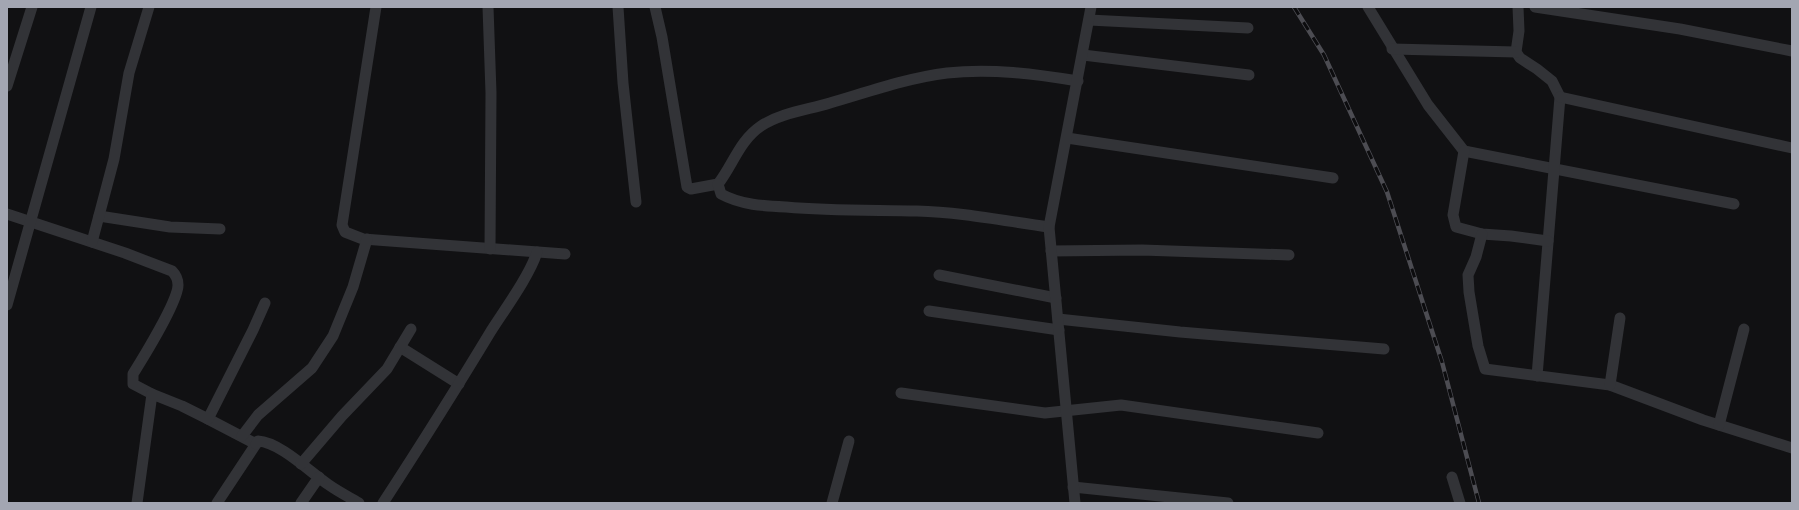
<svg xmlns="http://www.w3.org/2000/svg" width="1799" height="510" font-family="'Archivo Narrow',sans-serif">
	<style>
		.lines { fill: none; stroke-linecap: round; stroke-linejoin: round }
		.minor { stroke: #323337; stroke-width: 11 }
		.rail-casing { stroke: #4c4c52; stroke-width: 4.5 }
		.rail { stroke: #0c0c0e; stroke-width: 3; stroke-dasharray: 9; stroke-linecap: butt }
	</style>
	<rect width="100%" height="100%" fill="#111113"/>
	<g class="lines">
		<g class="minor">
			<path d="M376,7l-34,218 3,7 18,7 202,15"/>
			<path d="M488,7l3,86 -1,156"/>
			<path d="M618,7l5,76 13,119"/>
			<path d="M655,7l7,30 25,150 4,2 27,-5c15,-19 21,-43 43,-58 20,-13 46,-16 69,-23 38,-11 77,-25 117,-30 44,-5 88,1 131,8"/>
			<path d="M1368,7l60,98 36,46 270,53"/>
			<path d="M1518,7l1,24 -3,21 4,6 17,11 15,12 8,16 -23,279"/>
			<path d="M1535,7l145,22 112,22"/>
			<path d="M1089,20l159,8"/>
			<path d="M1392,49l124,3"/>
			<path d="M1083,55l166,20"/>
			<path d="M7,86l25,-79"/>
			<path d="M1560,97l232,51"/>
			<path d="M1067,138l266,40"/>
			<path d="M1464,151l-11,64 3,12 26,7 29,2 37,5"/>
			<path d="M718,184l3,10c20,11 43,12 65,13 44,4 87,3 131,4 44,1 88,10 132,16"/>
			<path d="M7,214l118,39 47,18c4,4 6,8 6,14 0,16 -35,73 -45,89v10l19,10"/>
			<path d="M99,216l71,11 50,2"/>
			<path d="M1482,234l-6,23 -8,18 1,17 9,54 7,23 125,16 93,35 89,28"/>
			<path d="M92,242l22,-83 15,-86 20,-66"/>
			<path d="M1051,251l91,-1 147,5"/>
			<path d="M939,275l117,23"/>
			<path d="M7,305l84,-298"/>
			<path d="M929,311l130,19"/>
			<path d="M1058,319l122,13 204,17"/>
			<path d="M400,347l59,37"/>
			<path d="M1610,385l10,-67"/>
			<path d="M901,393l144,20 76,-8 197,28"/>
			<path d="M208,419l48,25 -39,59"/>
			<path d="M1719,425l25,-96"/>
			<path d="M242,436l16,-21 54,-47 21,-32 20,-49 14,-48"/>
			<path d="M256,444l2,-3c22,1 53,32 71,44 10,7 20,12 30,18"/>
			<path d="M301,464l41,-48 45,-47 24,-40"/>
			<path d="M1452,477l8,26"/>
			<path d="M1073,487l155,16"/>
			<path d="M137,503l15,-109 30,12 26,13 45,-89 12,-27"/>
			<path d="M301,503l18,-26"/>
			<path d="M383,503c37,-57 73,-114 108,-172 14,-22 39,-56 46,-79"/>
			<path d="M832,503l17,-62"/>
			<path d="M1075,503l-26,-276 42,-220"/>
		</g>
		<defs>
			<path id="rail" d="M1294,7l30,48 63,137 55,170 37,141"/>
		</defs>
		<use href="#rail" class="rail-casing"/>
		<use href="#rail" class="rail"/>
	</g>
	<rect width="1799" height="510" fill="none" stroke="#a3a6b2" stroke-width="16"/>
</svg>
